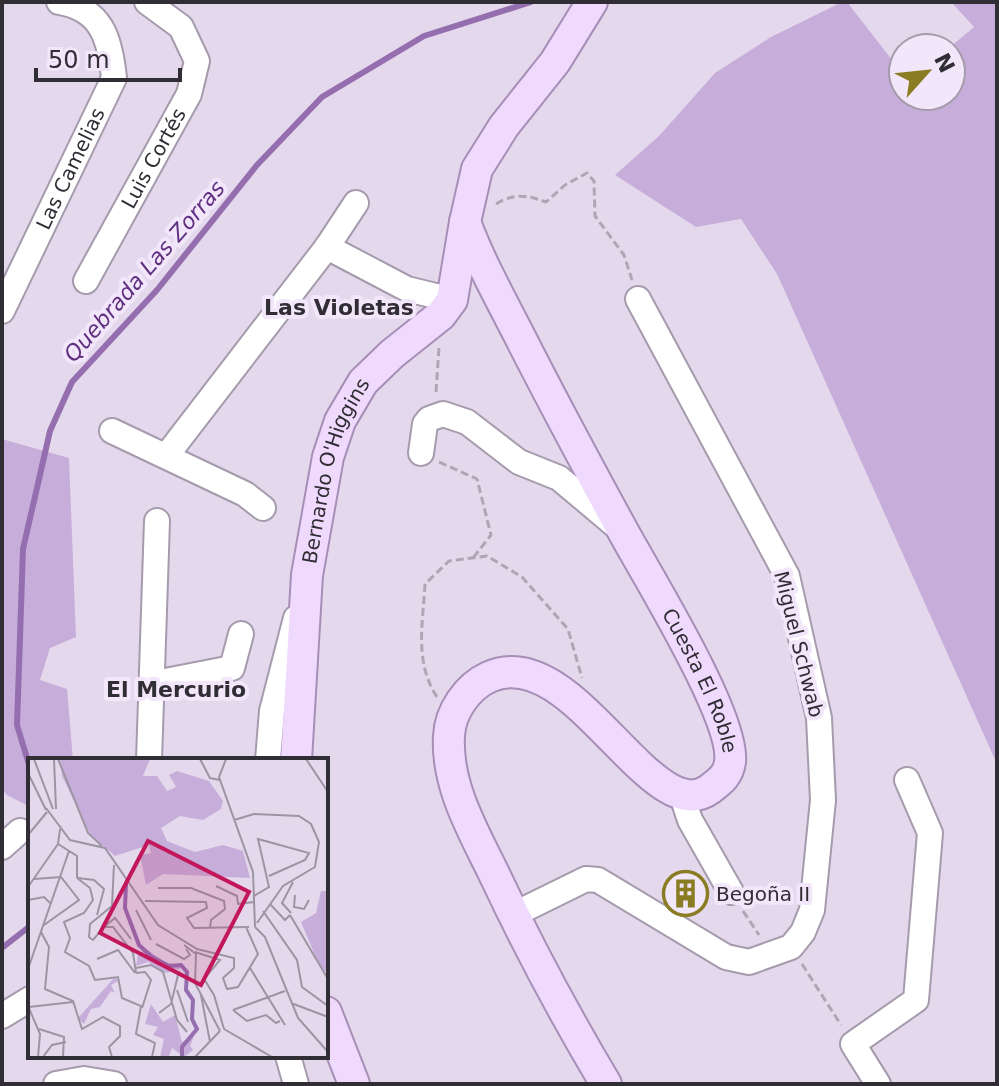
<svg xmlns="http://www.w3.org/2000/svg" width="999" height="1086" font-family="'DejaVu Sans',sans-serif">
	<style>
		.green { fill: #c7aeda }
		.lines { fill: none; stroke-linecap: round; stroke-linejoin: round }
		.stream { stroke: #956eaf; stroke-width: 6 }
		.minor-casing { stroke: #a59bad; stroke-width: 28 }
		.major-casing { stroke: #a68eb7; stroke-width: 34 }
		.path { stroke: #aea5b5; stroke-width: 3; stroke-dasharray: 8 4; stroke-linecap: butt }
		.minor { stroke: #fff; stroke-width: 24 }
		.major { stroke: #efdafe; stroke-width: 30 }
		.labels { text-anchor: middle; stroke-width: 8; stroke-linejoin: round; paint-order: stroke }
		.street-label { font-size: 20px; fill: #312d34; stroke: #f1e6fa }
		.poi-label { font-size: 20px; fill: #312d34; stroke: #f1e6fa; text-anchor: start }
		.water-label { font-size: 22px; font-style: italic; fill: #612f80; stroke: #f1e6fa }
		.neighbourhood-label { font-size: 22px; font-weight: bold; fill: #312d34; stroke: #f1e6fa }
		.inset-river { fill: none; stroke: #956eaf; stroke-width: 4 }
		.inset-road { fill: none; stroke: #9c94a2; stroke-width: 2 }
		.view { fill: #c2185b; fill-opacity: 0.15; stroke: #c2185b; stroke-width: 4 }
		.inset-edge { fill: none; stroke: #312d34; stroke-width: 4 }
	</style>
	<rect width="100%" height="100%" fill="#e4d9ec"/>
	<g class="green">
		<path d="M842,2h5l56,72v22h48v-48h-2l25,-21 -23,-25h46v762l-220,-490 -36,-55 -45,8 -81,-52 44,-39 56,-63 56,-36z"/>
		<path d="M2,439l67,19 7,179 -26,11 -10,32 27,9 6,71h-43v47l-23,-12 -5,-6z"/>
	</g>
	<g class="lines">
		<g class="stream">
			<path d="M30,768l-13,-43 6,-176 27,-118 22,-49 85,-92 100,-125 65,-68 102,-61 107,-34"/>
			<path d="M2,948l28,-22"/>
		</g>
		<defs>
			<g id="minor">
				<path d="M327,247l80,42 45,11"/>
				<path id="s1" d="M86,281l103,-187 8,-33 -16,-34 -34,-25"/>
				<path id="s2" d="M2,311l112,-233c-4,-39 -12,-69 -55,-76"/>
				<path d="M112,431l133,63 18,14"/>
				<path d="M421,453l4,-29 4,-5 14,-5 24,8 52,40 40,16 56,47"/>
				<path d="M167,455l160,-208 29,-44"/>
				<path d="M150,684l82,-16 9,-34"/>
				<path d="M149,760l8,-239"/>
				<path d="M268,760l4,-49 24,-93"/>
				<path d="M682,796l8,24 41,72"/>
				<path d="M2,847l18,-16"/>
				<path d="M513,915l73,-36 12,1 128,77 23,5 42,-15 12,-15 9,-22 11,-110 -4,-82 -32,-142 -149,-277"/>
				<path d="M2,1016l28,-17"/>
				<path d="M288,1056l8,28"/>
				<path d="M56,1084l28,-5 30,5"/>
				<path d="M878,1084l-25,-40 63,-44 14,-167 -23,-53"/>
			</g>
			<g id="major">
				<path id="s3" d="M465,222c14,38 34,74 53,111 34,67 70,134 106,200 24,44 112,186 106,229 -2,14 -10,19 -20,27 -59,43 -137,-150 -221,-112 -22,10 -39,35 -40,59 -3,51 26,98 47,142 33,70 70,139 110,206"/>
				<path id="s4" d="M296,760l11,-185 21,-118 12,-36 23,-39 29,-28 49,-39 11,-15 13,-78 12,-53 27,-43 51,-64 37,-60"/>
				<path d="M326,1012l28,72"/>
			</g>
		</defs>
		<use href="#minor" class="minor-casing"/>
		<use href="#major" class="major-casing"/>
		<g class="path">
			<path d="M496,204c18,-11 31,-9 50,-2l19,-17 22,-12 7,8 1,35 29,39 8,25"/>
			<path d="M436,392l3,-44"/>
			<path d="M439,462l38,17 14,56 -18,23"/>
			<path d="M437,697c-23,-35 -14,-74 -12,-113l24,-23 38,-5 35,21 46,52 14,49"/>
			<path d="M743,911l16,24"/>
			<path d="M802,964l39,61"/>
		</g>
		<use href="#minor" class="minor"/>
		<use href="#major" class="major"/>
	</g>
	<defs>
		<symbol id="building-ring" viewBox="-11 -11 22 22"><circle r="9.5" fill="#f1e6fa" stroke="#8a7c22" stroke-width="1.5"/><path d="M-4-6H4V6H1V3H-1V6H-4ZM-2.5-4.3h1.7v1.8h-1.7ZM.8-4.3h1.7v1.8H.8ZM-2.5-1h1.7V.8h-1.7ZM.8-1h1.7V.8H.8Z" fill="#8a7c22"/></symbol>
	</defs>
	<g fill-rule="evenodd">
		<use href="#building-ring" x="660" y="868" width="51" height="51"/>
	</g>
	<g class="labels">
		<g class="street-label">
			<text dy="7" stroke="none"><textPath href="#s1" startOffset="140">Luis Cortés</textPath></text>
			<text dy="7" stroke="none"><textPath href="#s2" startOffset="158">Las Camelias</textPath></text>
			<text dy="7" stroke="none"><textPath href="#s4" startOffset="294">Bernardo O'Higgins</textPath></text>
			<text transform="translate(799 644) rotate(76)" y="7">Miguel Schwab</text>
			<text dy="7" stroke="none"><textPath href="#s3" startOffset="516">Cuesta El Roble</textPath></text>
		</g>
		<g class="poi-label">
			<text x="716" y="901">Begoña II</text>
		</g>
		<g class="water-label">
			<text transform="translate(144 271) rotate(-49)" y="8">Quebrada Las Zorras</text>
		</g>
		<g class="neighbourhood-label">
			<text x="339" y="315">Las Violetas</text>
			<text x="176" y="697">El Mercurio</text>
		</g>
	</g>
	<g transform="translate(28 758)">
		<rect width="300" height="300" fill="#e4d9ec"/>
		<path d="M32,1h90l-7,17h14l10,15 9,-4 -7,-12 8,-4 32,10 14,20 -2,8 -18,11 -23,-4 -19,12 6,13 28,11 28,-7 20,6 7,27 -87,-4 -17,11 -6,-30 11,-2 -2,-8 -34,11 -25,-22 -28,-58zM293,133h7v82l-8,-6 -19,-45 15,-9zM118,191l19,13 20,5 -19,6 -18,-11 -12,4 2,-12zM87,219l3,4 -7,4 4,8 -4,-2 -11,16 -9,2 -7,15 -6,-6zM123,246l12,18 12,-7 7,27 13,-8 -5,12 3,4 -9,7 -12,-9 -3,8 -9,1 4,-18 -11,-4 5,-8 -13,-3z" fill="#c7aeda"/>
		<path class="inset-river" d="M98,126l-1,24 14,37 13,12 17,9 12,-1 6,7 -1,18 7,10 -1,19 5,10 -15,18v10"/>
		<path class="inset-road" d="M6,1l19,50M26,1l2,50M30,1l30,74 14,13M172,1l10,19 10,2M198,1l-7,18 34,95 2,55M278,1l22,33M0,15l18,37M18,50l24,32 35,8 53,77 39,24 37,9v10l-11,10 4,11 11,-2 20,-33 -12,-27M206,62l20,-6 45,2 12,8 8,18 -4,25 -32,19 -26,37M0,77l19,-23M30,86l19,12v22M86,107l-2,41 -22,18 -1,13 4,3 11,-13h9l20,26 3,20M49,120l13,10 3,12 -9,13 -20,9 6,16 -5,14 24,14 6,14 23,-3 4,21 19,8 -5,28 19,9 -3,14M50,120l16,2 10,9 -7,26M6,121l27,-2 18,23 -35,25M188,128l21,10 1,8 16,-2M0,129l30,-43 2,-15M130,130h33l33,13 1,8 -14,11 -1,8M267,137l-1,12 10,2 5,-9M226,138l15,-9 -11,-48 51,14 -4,7 -36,16M0,142l16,-3 6,6M117,143l61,1 1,6 -20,10 7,10 55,-1M242,146l15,16 5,-5M108,152l15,30M235,153l34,49 5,27 26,19M263,155l-9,-10 11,-21M262,157l38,64M76,169l11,-9 16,21M227,169l10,10 33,81 30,34M13,174l8,15 -4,42 28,12 9,28 21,-12 17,9v10l-11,11 3,10M128,186l28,15 6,-4 -4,-6M156,187l12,9 -1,29 25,48M167,194l25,8 -16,19 10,16 10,34M69,201l21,-9 17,23M108,210l15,-3 12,7 14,48 10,12M222,210l35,57M0,211l41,-118M108,215l9,-1 6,8 -9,28M149,232l11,32M173,237l9,47M263,245l37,14M0,248l12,28 -2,23M1,249l44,-5M205,252l14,11 19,-6 10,8 4,-2M205,252l52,-19M131,255l12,-9 8,-33M11,271l25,8 -1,20M196,271l48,28M15,299l9,-12 14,-3M167,299l25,-26"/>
		<path class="view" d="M120,83l101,51 -48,93 -101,-52z"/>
		<rect width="300" height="300" class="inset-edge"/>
	</g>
	<rect width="999" height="1086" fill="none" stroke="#312d34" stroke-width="8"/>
	<g transform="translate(927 72) rotate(63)"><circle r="38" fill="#f1e6fa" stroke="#a49cab" stroke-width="2"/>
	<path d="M0-6L14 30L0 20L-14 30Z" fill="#8a7c22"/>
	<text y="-12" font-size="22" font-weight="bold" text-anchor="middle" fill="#312d34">N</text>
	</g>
	<path d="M36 68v12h144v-12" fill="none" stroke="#312d34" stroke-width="4"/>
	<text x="48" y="68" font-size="24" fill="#312d34" stroke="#f1e6fa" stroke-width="6" paint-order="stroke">50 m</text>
</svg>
